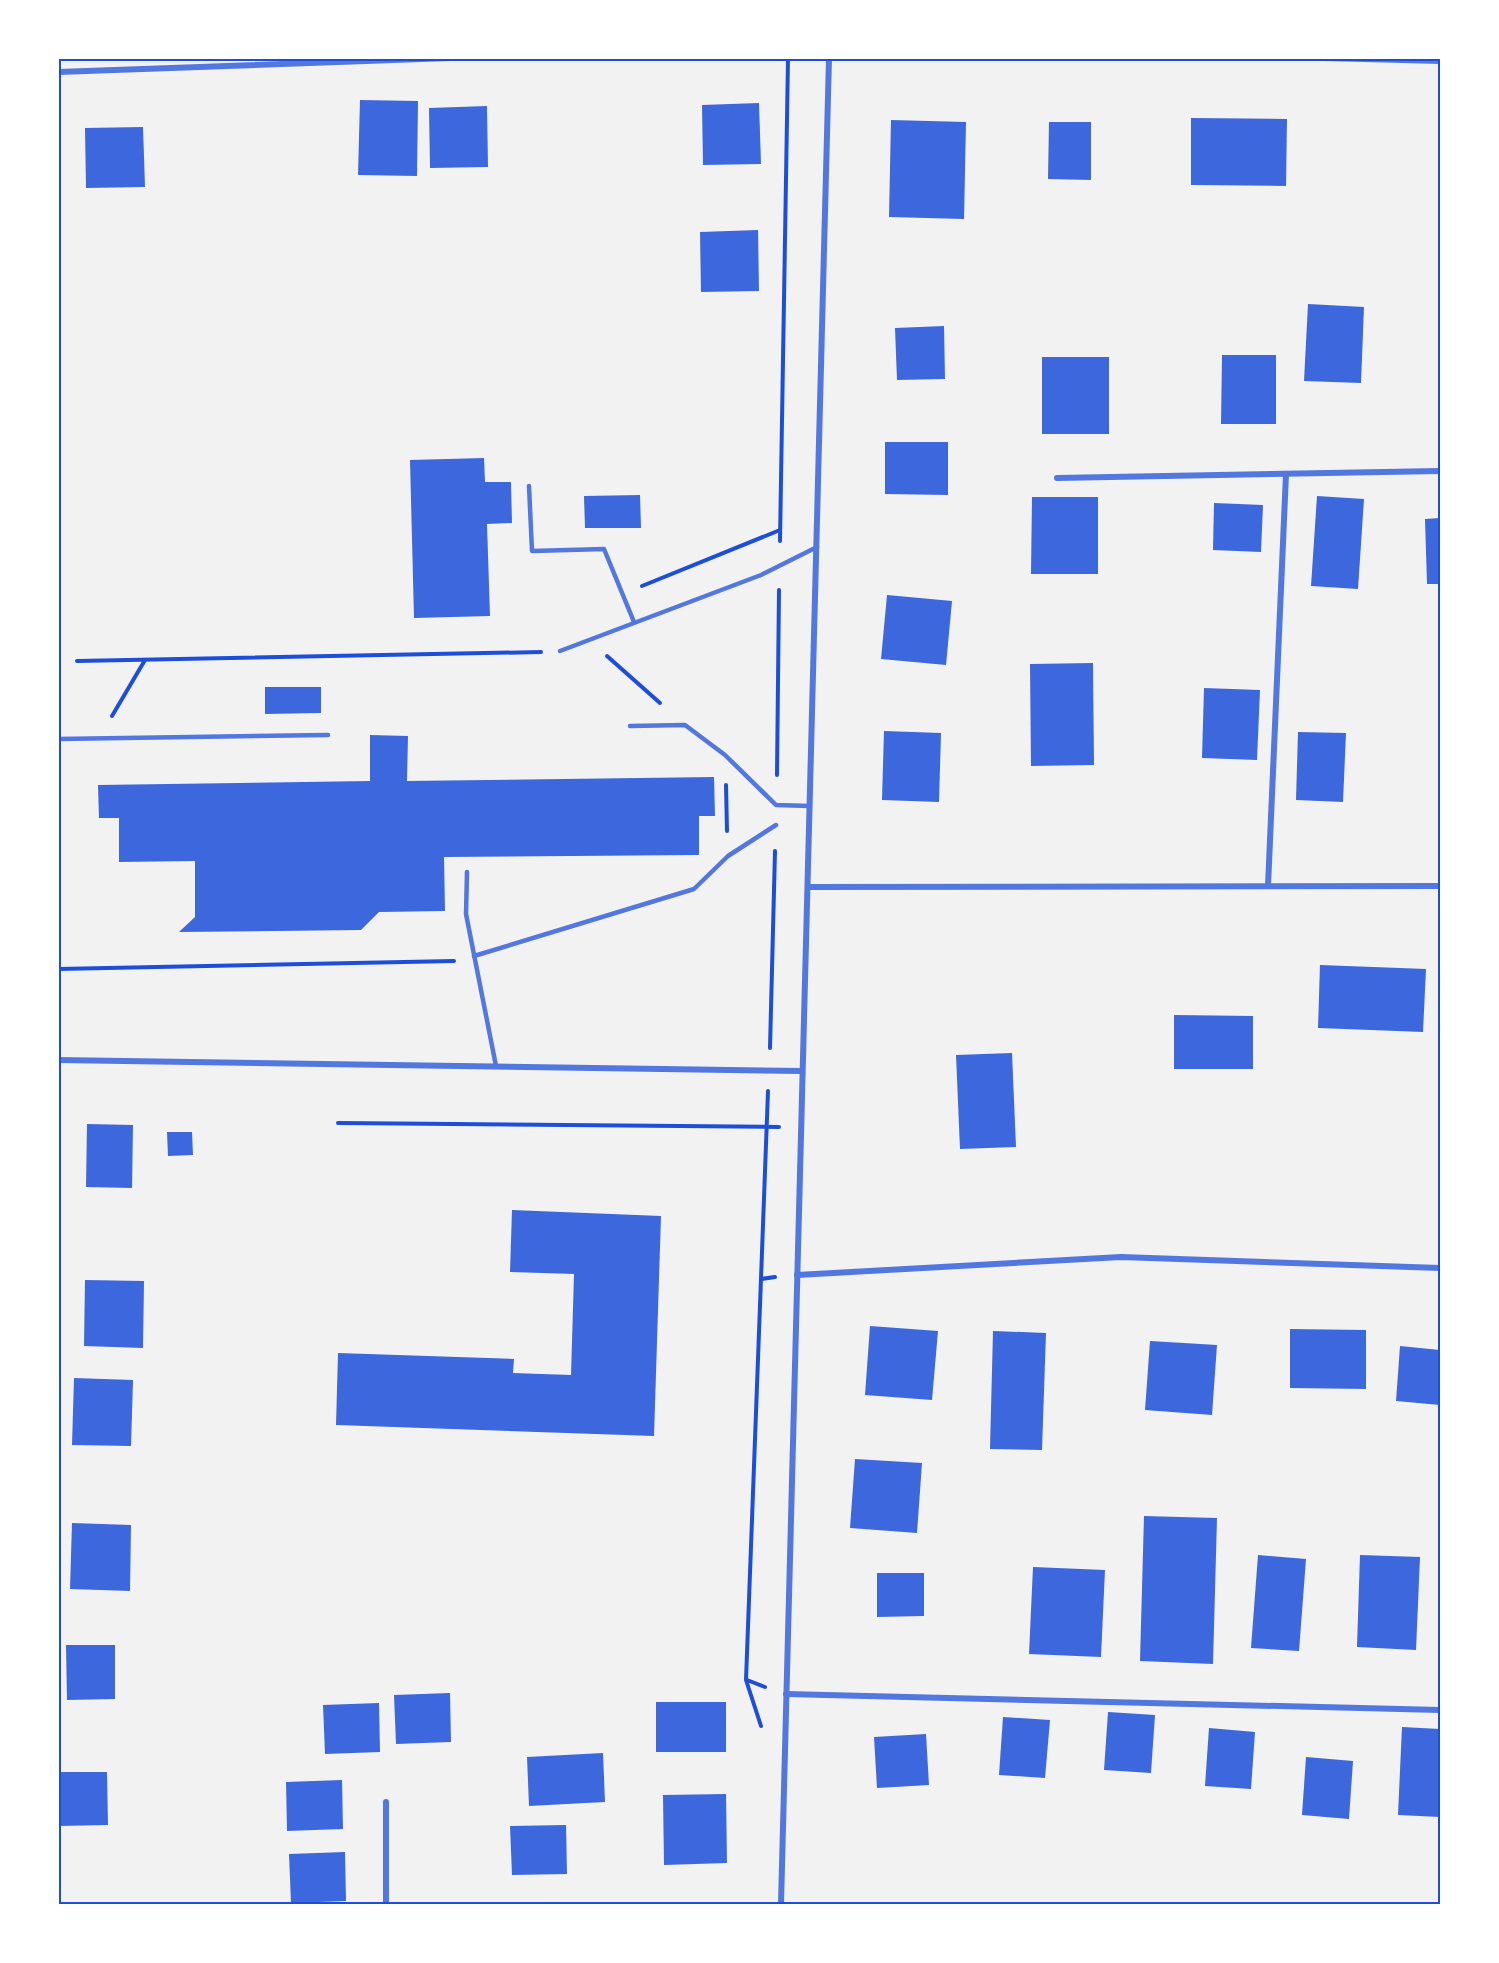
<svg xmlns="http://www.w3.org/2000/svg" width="1499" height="1963" font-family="Mulish,sans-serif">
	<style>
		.building { fill: #3d67dc }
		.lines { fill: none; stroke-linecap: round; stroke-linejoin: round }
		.path { stroke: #1d4ed8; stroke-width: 4 }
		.service { stroke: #5277de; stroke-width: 4.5 }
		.minor { stroke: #5277de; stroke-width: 6 }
		.neatline { fill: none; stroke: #1d4ed8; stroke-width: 2 }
	</style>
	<rect width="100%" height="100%" fill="#f2f2f2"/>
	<g class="building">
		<path d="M360,100l58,1 -1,75 -59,-1z"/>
		<path d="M759,103l2,61 -58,1 -1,-60z"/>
		<path d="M487,106l1,61 -58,1 -1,-60z"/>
		<path d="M1191,118l96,1 -1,67 -95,-1z"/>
		<path d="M891,120l75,2 -2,97 -75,-2z"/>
		<path d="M1049,122h42v58l-43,-1z"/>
		<path d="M143,127l2,60 -59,1 -1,-60z"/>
		<path d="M758,230l1,61 -58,1 -1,-60z"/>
		<path d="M1308,304l56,3 -3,76 -57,-2z"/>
		<path d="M944,326l1,53 -48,1 -2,-52z"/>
		<path d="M1222,355h54v69h-55z"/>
		<rect x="1042" y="357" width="67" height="77"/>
		<path d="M885,442h63v53l-63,-1z"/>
		<path d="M484,458l1,24h26l1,41 -25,1 3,92 -76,2 -4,-158z"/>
		<path d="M640,495l1,33h-56l-1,-32z"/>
		<path d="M1317,496l47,3 -6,90 -47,-3z"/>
		<path d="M1032,497h66v77h-67z"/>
		<path d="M1214,503l49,2 -2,47 -48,-2z"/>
		<path d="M1440,518v66h-13l-2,-65z"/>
		<path d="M887,595l65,6 -6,64 -65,-6z"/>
		<path d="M1093,663l1,102 -63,1 -1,-102z"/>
		<path d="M265,687h56v26l-56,1z"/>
		<path d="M1204,688l56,2 -3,70 -55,-2z"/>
		<path d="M884,731l57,2 -2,69 -57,-2z"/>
		<path d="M1298,732l48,1 -3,69 -47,-2z"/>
		<path d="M370,735l38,1 -1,45 307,-4 1,39h-16v39l-255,2 1,54 -66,1 -18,18 -182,2 16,-15v-56l-76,1v-44h-20l-1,-33 272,-4z"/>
		<path d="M1320,965l106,4 -3,63 -105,-4z"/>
		<path d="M1174,1015l79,1v53h-79z"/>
		<path d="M1012,1053l4,94 -56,2 -4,-94z"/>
		<path d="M87,1124l46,1 -1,63 -46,-1z"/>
		<path d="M167,1132h25l1,23 -25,1z"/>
		<path d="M512,1210l149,6 -7,220 -318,-11 2,-72 176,6 -1,14 58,2 3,-101 -64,-2z"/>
		<path d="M85,1280l59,1 -1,67 -59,-2z"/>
		<path d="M870,1326l68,5 -6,69 -67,-5z"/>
		<path d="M1290,1329l76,1v59l-76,-1z"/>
		<path d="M993,1331l53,2 -4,117 -52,-1z"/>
		<path d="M1150,1341l67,4 -5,70 -67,-5z"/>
		<path d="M1400,1346l40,4v55l-44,-4z"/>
		<path d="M74,1378l59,2 -2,66 -59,-1z"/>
		<path d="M855,1459l67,4 -5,70 -67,-5z"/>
		<path d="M1144,1516l73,2 -4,146 -73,-3z"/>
		<path d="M72,1523l59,2 -1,66 -60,-2z"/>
		<path d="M1258,1555l48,4 -7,92 -48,-3z"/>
		<path d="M1360,1555l60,2 -4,93 -59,-3z"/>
		<path d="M1033,1567l72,3 -4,87 -72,-3z"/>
		<path d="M877,1573h47v43l-47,1z"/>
		<path d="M66,1645h49v54l-48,1z"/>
		<path d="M450,1693l1,49 -55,2 -2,-49z"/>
		<rect x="656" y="1702" width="70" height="50"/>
		<path d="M379,1703l1,49 -55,2 -2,-49z"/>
		<path d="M1108,1712l47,3 -4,58 -47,-3z"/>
		<path d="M1003,1717l47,3 -5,58 -46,-3z"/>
		<path d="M1402,1727l38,2v88l-42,-2z"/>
		<path d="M1209,1728l46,4 -4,57 -46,-3z"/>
		<path d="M926,1734l3,51 -52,3 -3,-51z"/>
		<path d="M603,1753l2,49 -76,4 -2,-49z"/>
		<path d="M1306,1757l47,4 -4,58 -47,-4z"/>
		<path d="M59,1772h48l1,53 -49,1z"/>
		<path d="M342,1780l1,49 -56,2 -1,-49z"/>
		<path d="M726,1794l1,69 -63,2 -1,-70z"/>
		<path d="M566,1825l1,49 -55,1 -2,-49z"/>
		<path d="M345,1852l1,49 -55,2 -2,-49z"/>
	</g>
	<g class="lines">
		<g class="path">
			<path d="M780,541l8,-483"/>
			<path d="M642,586l138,-56"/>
			<path d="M607,656l53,47"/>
			<path d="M77,661l464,-9"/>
			<path d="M112,716l33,-56"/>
			<path d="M777,775l2,-185"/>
			<path d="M726,785l1,46"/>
			<path d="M58,969l396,-8"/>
			<path d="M770,1048l5,-197"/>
			<path d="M338,1123l441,4"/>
			<path d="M761,1279l14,-2"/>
			<path d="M747,1680l18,7"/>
			<path d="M761,1726l-15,-46 22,-589"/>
		</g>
		<g class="service">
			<path d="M529,486l3,65 72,-2 30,73"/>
			<path d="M560,651l201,-76 56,-28"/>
			<path d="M630,726l55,-1 40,30 51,50 34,1"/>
			<path d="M58,739l270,-4"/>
			<path d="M467,872l-1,42 30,152"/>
			<path d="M474,956l220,-67 34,-33 48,-31"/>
		</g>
		<g class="minor">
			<path d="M1325,58l115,3"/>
			<path d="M58,72l392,-14"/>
			<path d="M1057,478l383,-7"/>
			<path d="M1268,886l18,-412"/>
			<path d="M809,887l631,-1"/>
			<path d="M58,1060l744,11"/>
			<path d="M797,1275l324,-18 319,11"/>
			<path d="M786,1694l654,16"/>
			<path d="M386,1904v-102"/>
			<path d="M781,1904l48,-1846"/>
		</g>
	</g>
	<rect width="1499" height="1963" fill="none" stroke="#ffffff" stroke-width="120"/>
	<rect x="60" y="60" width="1379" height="1843" class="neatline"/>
</svg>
